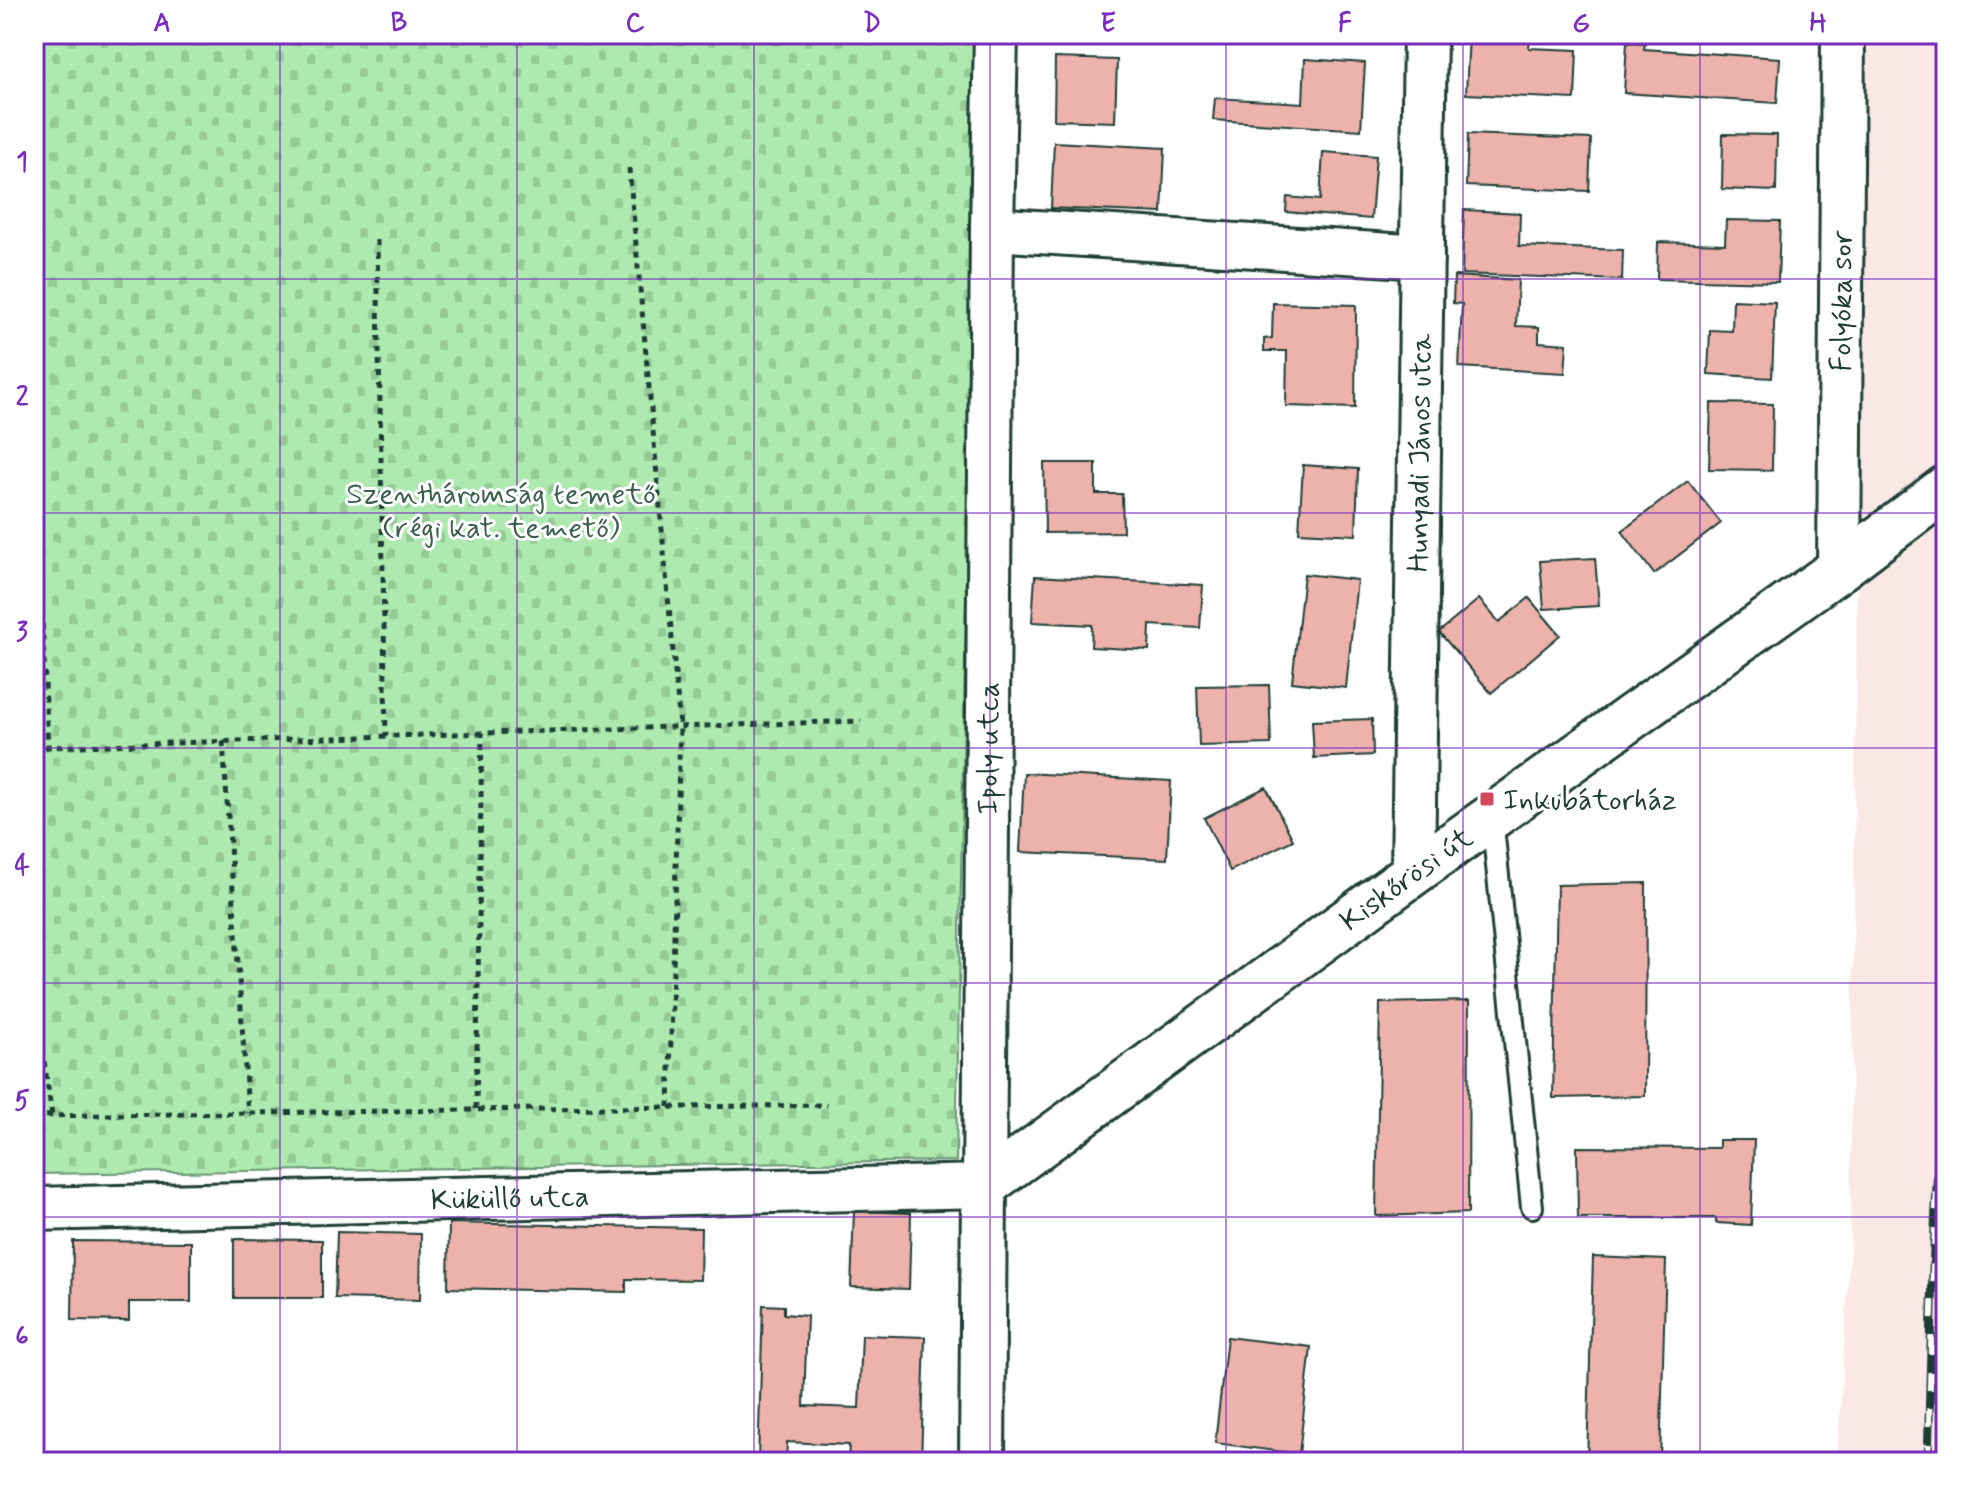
<svg xmlns="http://www.w3.org/2000/svg" width="1980" height="1496" font-family="Mynerve,sans-serif">
	<style>
		.built { fill: #fae8e6 }
		.cemetery { fill: url(#cemetery-stones); stroke: #669472; stroke-width: 2 }
		.building { fill: #edb2ac; stroke: #1f3d34; stroke-width: 2 }
		.lines { fill: none; stroke-linecap: round; stroke-linejoin: round }
		.lane-casing { stroke: #1f3d34; stroke-width: 26 }
		.street-casing { stroke: #1f3d34; stroke-width: 48 }
		.secondary-casing { stroke: #1f3d34; stroke-width: 50 }
		.path { stroke: #1f3d34; stroke-width: 5; stroke-dasharray: 6 6; stroke-linecap: butt }
		.lane { stroke: #fff; stroke-width: 20 }
		.street { stroke: #fff; stroke-width: 42 }
		.secondary { stroke: #fff; stroke-width: 44 }
		.rail-casing { stroke: #1f3d34; stroke-width: 9 }
		.rail { stroke: #fff; stroke-width: 6; stroke-dasharray: 18; stroke-linecap: butt }
		.grid { fill: none; stroke: #7b2cbf; stroke-width: 2; stroke-opacity: 0.55 }
		.poi-dot { fill: #d1495b; stroke: #fff; stroke-width: 3 }
		.labels { text-anchor: middle; stroke-width: 6; stroke-linejoin: round; paint-order: stroke }
		.street-label { font-size: 30px; fill: #1f3d34; stroke: #fff }
		.park-label { font-size: 30px; fill: #3c604d; stroke: #fff }
		.poi-label { font-size: 30px; fill: #1f3d34; stroke: #fff; text-anchor: start }
		.neatline { fill: none; stroke: #7b2cbf; stroke-width: 3 }
		.grid-label { font-size: 26px; text-anchor: middle; font-weight: bold; fill: #7b2cbf }
	</style>
	<defs>
		<pattern id="cemetery-stones" width="16" height="16" patternUnits="userSpaceOnUse" patternTransform="scale(2)"><rect width="16" height="16" fill="#aeeaaf"/><path d="M2 7V4a2 2 0 0 1 4 0v3zM10 15v-3a2 2 0 0 1 4 0v3z" fill="#95ca97"/></pattern>
	</defs>
	<rect width="100%" height="100%" fill="#fff"/>
	<filter id="ink" filterUnits="userSpaceOnUse"><feTurbulence type="fractalNoise" baseFrequency=".0125" numOctaves="2"/><feDisplacementMap in="SourceGraphic" scale="16" xChannelSelector="R" yChannelSelector="G"/><feConvolveMatrix kernelMatrix="1 2 1 2 8 2 1 2 1" color-interpolation-filters="sRGB"/></filter>
	<g filter="url(#ink)">
		<path class="built" d="M1863,34h83v1428h-109l13,-212z"/>
		<path class="cemetery" d="M34,34h942l-20,1127 -922,13z"/>
		<g class="building">
			<path d="M1281,34h87v4l-87,-1z"/>
			<path d="M1469,34l61,1 -1,13 48,2 -2,49 -109,-5z"/>
			<path d="M1627,42l18,1 -1,6 136,9 -3,45 -153,-10z"/>
			<path d="M1055,58l62,2 -2,62 -61,-2z"/>
			<path d="M1305,59l60,4 -4,67 -148,-10 2,-22 88,5z"/>
			<path d="M1468,134l123,5 -2,52 -123,-5z"/>
			<path d="M1723,134l54,1 -1,56 -54,-2z"/>
			<path d="M1054,142l111,6 -3,65 -111,-5z"/>
			<path d="M1323,152l53,4 -5,63 -85,-7 1,-15 33,3z"/>
			<path d="M1464,210l56,3 -1,33 104,4 -1,30 -160,-6z"/>
			<path d="M1726,220l54,1 -2,61 -121,-3 1,-37 67,2z"/>
			<path d="M1454,276l64,4 -2,46 23,1v15l28,2 -2,29 -106,-6 3,-63 -9,-1z"/>
			<path d="M1733,300l42,2 -3,76 -64,-4 2,-44 22,1z"/>
			<path d="M1273,303l83,2 -1,103 -69,-2 1,-55h-23v-12l8,-1z"/>
			<path d="M1711,403l62,1 -1,66 -63,-1z"/>
			<path d="M1044,463h52v31h26l1,38 -78,1z"/>
			<path d="M1303,465l55,4 -2,66 -57,-3z"/>
			<path d="M1688,481l33,42 -67,51 -32,-43z"/>
			<path d="M1595,558l4,48 -55,3 -4,-48z"/>
			<path d="M1304,574l53,6 -11,108 -54,-6z"/>
			<path d="M1035,576l168,9 -3,43 -50,-3 -1,25 -58,-3 1,-22 -60,-3z"/>
			<path d="M1529,598l31,37 -69,58 -52,-61 40,-33 20,23z"/>
			<path d="M1269,685l2,59 -72,2 -2,-60z"/>
			<path d="M1372,719l1,36 -59,3 -2,-37z"/>
			<path d="M1024,773l147,8 -4,78 -147,-7z"/>
			<path d="M1266,787l27,53 -63,31 -26,-53z"/>
			<path d="M1646,883l-1,213 -92,2 4,-213z"/>
			<path d="M1469,1001l-1,212 -92,3 4,-213z"/>
			<path d="M1719,1140h35l-3,85 -35,-2v-5h-138l-1,-71 142,1z"/>
			<path d="M854,1211l57,2 -2,76 -58,-2z"/>
			<path d="M449,1223l252,5 -1,52 -74,-1v13l-178,-4z"/>
			<path d="M337,1232l84,2 -1,66 -85,-2z"/>
			<path d="M234,1239l88,1v58h-88z"/>
			<path d="M73,1241l118,1v60h-62v19l-57,-1z"/>
			<path d="M1593,1257l73,3 -6,202h-73z"/>
			<path d="M763,1305l21,1v8l23,2 -3,90 55,2 3,-73 63,2 -4,125h-73l1,-17 -62,-3 -1,20h-28z"/>
			<path d="M1227,1337l84,10 -12,107 -84,-11z"/>
		</g>
		<g class="lines">
			<defs>
				<path id="lane" d="M1492,817l40,390"/>
				<g id="street">
					<path d="M992,229l430,28"/>
					<path id="s1" d="M1839,569l4,-535"/>
					<path id="s2" d="M1413,873l12,-839"/>
					<path id="s3" d="M34,1209l950,-23 8,-957 4,-195"/>
				</g>
				<g id="secondary">
					<path id="s4" d="M982,1462l2,-276 429,-313 426,-304 107,-81"/>
				</g>
			</defs>
			<use href="#lane" class="lane-casing"/>
			<use href="#street" class="street-casing"/>
			<use href="#secondary" class="secondary-casing"/>
			<g class="path">
				<path d="M629,168l51,559 -11,380"/>
				<path d="M377,240l9,496"/>
				<path d="M34,444l14,303"/>
				<path d="M223,741l25,372"/>
				<path d="M34,753l14,-6 813,-26"/>
				<path d="M34,990l18,126"/>
				<path d="M476,1109l6,-376"/>
				<path d="M34,1116l793,-11"/>
			</g>
			<use href="#lane" class="lane"/>
			<use href="#street" class="street"/>
			<use href="#secondary" class="secondary"/>
			<defs>
				<path id="rail" d="M1928,1462l5,-192 13,-273"/>
			</defs>
			<use href="#rail" class="rail-casing"/>
			<use href="#rail" class="rail"/>
		</g>
	</g>
	<path class="grid" d="M280,34v1428M517,34v1428M754,34v1428M990,34v1428M1226,34v1428M1463,34v1428M1700,34v1428M34,279h1912M34,513h1912M34,748h1912M34,983h1912M34,1217h1912"/>
	<rect class="poi-dot" x="1479" y="791" width="16" height="16" rx="4"/>
	<g class="labels">
		<g class="street-label">
			<text dy="10" stroke="none"><textPath href="#s1" startOffset="268">Folyóka sor</textPath></text>
			<text dy="10" stroke="none"><textPath href="#s2" startOffset="420">Hunyadi János utca</textPath></text>
			<text dy="10" stroke="none"><textPath href="#s3" startOffset="1388">Ipoly utca</textPath></text>
			<text dy="10" stroke="none"><textPath href="#s4" startOffset="798">Kiskőrösi út</textPath></text>
			<text dy="10" stroke="none"><textPath href="#s3" startOffset="476">Küküllő utca</textPath></text>
		</g>
		<g class="park-label">
			<text x="501" y="503">Szentháromság temető<tspan x="501" dy="34">(régi kat. temető)</tspan></text>
		</g>
		<g class="poi-label">
			<text x="1503" y="809">Inkubátorház</text>
		</g>
	</g>
	<rect width="1980" height="1496" fill="none" stroke="#fff" stroke-width="88"/>
	<rect x="44" y="44" width="1892" height="1408" class="neatline"/>
	<g class="grid-label">
		<text x="162" y="31">A</text>
		<text x="399" y="31">B</text>
		<text x="635" y="31">C</text>
		<text x="872" y="31">D</text>
		<text x="1108" y="31">E</text>
		<text x="1345" y="31">F</text>
		<text x="1581" y="31">G</text>
		<text x="1818" y="31">H</text>
		<text x="22" y="170">1</text>
		<text x="22" y="405">2</text>
		<text x="22" y="640">3</text>
		<text x="22" y="874">4</text>
		<text x="22" y="1109">5</text>
		<text x="22" y="1344">6</text>
	</g>
</svg>
